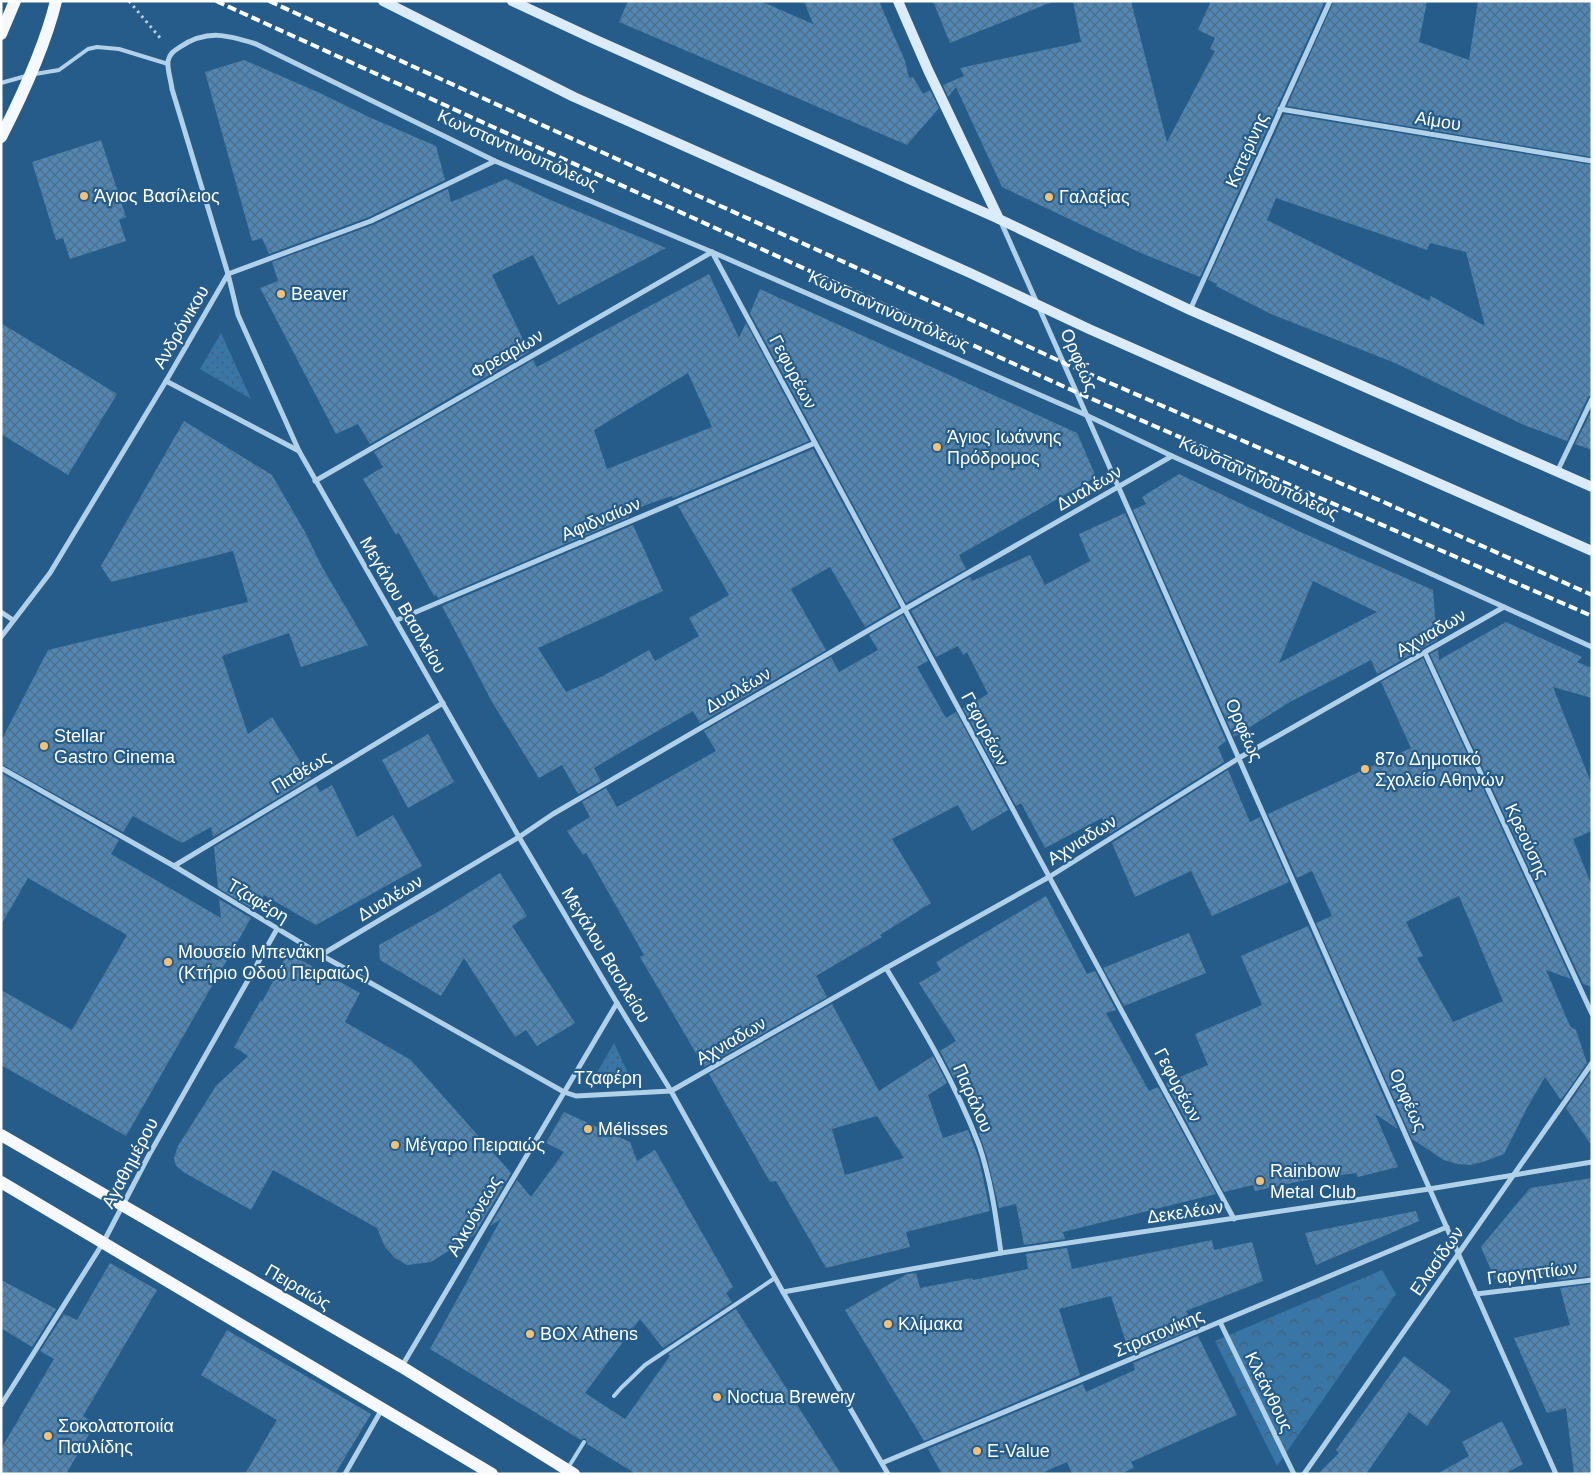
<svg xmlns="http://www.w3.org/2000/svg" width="1593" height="1475" font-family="Helvetica,sans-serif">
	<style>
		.grass { fill: url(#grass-dots) }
		.park { fill: url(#park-crowns) }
		.building { fill: url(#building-cross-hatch); fill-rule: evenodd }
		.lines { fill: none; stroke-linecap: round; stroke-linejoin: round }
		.path { stroke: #b1d1e9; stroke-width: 3; stroke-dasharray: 2.5 4; stroke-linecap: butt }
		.lane { stroke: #b1d1e9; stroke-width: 4 }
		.street { stroke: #b1d1e9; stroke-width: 5 }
		.secondary { stroke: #dcebf8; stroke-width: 10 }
		.primary { stroke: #f5f9fe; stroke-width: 12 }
		.rail { stroke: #fff; stroke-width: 4; stroke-dasharray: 9 4; stroke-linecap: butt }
		.poi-dot { fill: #f3c176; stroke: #255c89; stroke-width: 2 }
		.labels { text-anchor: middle; stroke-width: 4.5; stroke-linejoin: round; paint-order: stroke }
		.street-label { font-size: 18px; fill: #fff; stroke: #255c89 }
		.poi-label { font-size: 18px; fill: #fff; stroke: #255c89; text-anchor: start }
	</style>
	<defs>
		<pattern id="grass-dots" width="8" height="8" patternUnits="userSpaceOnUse" patternTransform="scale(1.25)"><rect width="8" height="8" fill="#3976a5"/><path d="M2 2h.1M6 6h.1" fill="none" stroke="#435f74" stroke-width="1.8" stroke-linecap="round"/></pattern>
		<pattern id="park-crowns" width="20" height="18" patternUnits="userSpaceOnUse" patternTransform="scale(1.25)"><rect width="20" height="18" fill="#3976a5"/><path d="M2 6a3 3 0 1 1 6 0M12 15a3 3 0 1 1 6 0" fill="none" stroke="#435f74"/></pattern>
		<pattern id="building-cross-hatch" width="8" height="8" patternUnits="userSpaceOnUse" patternTransform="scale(1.25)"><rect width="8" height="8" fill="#5187b2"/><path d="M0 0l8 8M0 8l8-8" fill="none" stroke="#4f6f89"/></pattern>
	</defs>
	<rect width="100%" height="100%" fill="#255c89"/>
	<g class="grass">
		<path d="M221,333l30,66 -51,-30z"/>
		<path d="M614,1043l16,34 -36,1z"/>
	</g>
	<path class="park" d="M1382,1270l14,24 -119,172 -62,-125z"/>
	<g class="building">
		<path d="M628,1h132l53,23 -9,-23h75l26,60 4,17 4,-1 10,17 7,-4 9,18 -32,37 -288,-123z"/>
		<path d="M933,1h118l1,1 -102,41z"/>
		<path d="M1073,1h58l36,141 48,-91 -5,-2 5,-11 -17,-8 13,-29h114l-125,276 -59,-24 -139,-66 -46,-100 -8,10 -5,-12 21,-9 -4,-8 121,-26z"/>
		<path d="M1334,1h93l-8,41 50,18 9,-59h114v156l-305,-51z"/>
		<path d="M244,60l78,34 47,23 67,29 9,34 -76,37 -100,37 -7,-16 -10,3 -47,-169z"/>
		<path d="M1284,114l308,51v230l-4,2 -21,44 -43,-16 -129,-62 -124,-49 -55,-28 1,-2 -9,-4zM1276,198l151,52 3,-7 36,9 19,74 -54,-30 -2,5 -162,-81z"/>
		<path d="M101,140l25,77 -7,3 7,21 -56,18 -7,-21 -7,2 -24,-78z"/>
		<path d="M506,179l42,20 118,49 -108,57 -25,-50 -41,20 37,77 -159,92 -12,-20 -22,10 -76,-146 18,-7 -6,-19 101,-37 75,-36 3,13z"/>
		<path d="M709,274l30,64 7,-15 63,118 -136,57 -1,-2 -21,7 -24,10 2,4 -191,81 -2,-3 -2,1 -35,-63 -3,2 -33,-56 20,-12 -9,-15 159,-92 4,7zM688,373l24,54 -105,42 -13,-39z"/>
		<path d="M760,289l317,144 19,44 -137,78 7,14 -60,34 -156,-290z"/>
		<path d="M1,323l116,71 -49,81 -67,-41z"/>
		<path d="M1592,410v40l-17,-6z"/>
		<path d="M184,421l88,54 33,57 16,33 47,80 -67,22 -12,-34 -67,23 26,78 24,-17 39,61 -98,59 -2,-10 -29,16 -49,-27 -10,16 -122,-68v-23l47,-91 200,-48 -15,-51 -122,31 -10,-16z"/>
		<path d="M813,449l86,158 -34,20 -35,-60 -39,22 35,61 -126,73 -7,-12 -53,30 -46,27 7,13 -23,13 -16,-29 -23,13 -47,-76 -50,-96 191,-81 30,66 -125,57 28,44 37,-16 46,-26 6,11 44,-25 -10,-18 40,-23 -51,-89z"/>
		<path d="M1179,474l119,57 135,59 4,50 -60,34 -6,-14 -81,42 -56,35 -101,-227 13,-6 -4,-7zM1313,581l64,31 -98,51z"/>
		<path d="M1125,513l101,228 -8,6 6,15 -115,72 -7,-16 -57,30 -24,-45 -5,3 -53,-98 25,-14 -21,-42 -4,3 -5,-9 -22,11 -25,-46 59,-34 2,4 58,-26 15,30 45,-24 -11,-27z"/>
		<path d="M903,615l25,46 -11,6 29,51 10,-6 52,98 -36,21 -14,-26 -66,34 39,64 -51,32 2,2 -66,39 11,21 -123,70 -64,-110 4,-2 -58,-102 -3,2 -16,-24 23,-14 -8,-15 24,-14 11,19 99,-56 -12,-20 127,-74 8,15 39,-22 -9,-15z"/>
		<path d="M1506,622l76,35 -5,5 15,6v30l-39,-11 39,98v46l-19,8 19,47v101l-9,-3 -153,-330 8,-4 1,10z"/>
		<path d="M1423,658l148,321 -25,-9 24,56 6,4 11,33 -26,37 -16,-23 -18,31 -23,46 -21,8 -13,3 -13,-1 -13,-4 -32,-21 -96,-216 16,-7 -20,-45 -15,7 -29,-64 143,-66 -30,-66zM1459,896l44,105 -50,21 -36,-64 6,-2 -17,-34z"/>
		<path d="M428,734l26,48 -46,26 -26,-48z"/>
		<path d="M1228,770l22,52 10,-5 29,65 -77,34 -21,-45 -56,26 -23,-54z"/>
		<path d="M1,773l118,67 -8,14 110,64 -2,-19 32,19 -125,218 -125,-71v-75l71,40 55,-95 -99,-57 -27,47z"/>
		<path d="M316,785l4,7 12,-7 25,52 36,-22 29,51 -106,59 -52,-30 -9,15 -37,-22 -4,-41z"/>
		<path d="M500,873l27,43 -15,10 63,97 -38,23 -11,-16 -11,7 -51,-79 -23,38 -61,-36 -1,-15 64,-36z"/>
		<path d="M1046,896l41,78 8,-3 21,39 -10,3 43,78 9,-4 58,107 -153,38 2,7 -41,6 -8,-41 -17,4 -12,-51 -10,-30 14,-5 -28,-49 -9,5 -14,-27 16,-10 -37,-58 22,-13 -5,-8z"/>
		<path d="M1308,926l90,203 -23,-15 23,53 -40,10 -2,-4 -55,8 -46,10 -2,-6 -29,7 -58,-109 42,-18 -13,-31 67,-29 -21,-49z"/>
		<path d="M1189,933l17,40 -82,33 -21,-38z"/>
		<path d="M288,953l72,40 -15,29 66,38 100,113 -37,62 -43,27 -24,3 -12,-7 -10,-11 -8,-19 -104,-58 -22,40 -66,-37 -9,-7 -2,-8 4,-12 38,-60 32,-30 -14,-9 27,-47 1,2z"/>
		<path d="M832,1004l47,87 54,-35 14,27 -19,12 15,43 25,-8 11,29 11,52 -84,21 4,15 -84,21 -50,-87 -6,1 -61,-108zM877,1116l27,42 -59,17 -13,-46z"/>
		<path d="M1590,1073l2,5v68l-26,-38z"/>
		<path d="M564,1112l66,30 7,19 18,-11 78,137 -7,6 6,9 -69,46 -23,-29 -55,74 40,26 45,-63 -2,-2 68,-45 105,165h-205l-49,-30 -1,-5 -2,-1 -3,2 -151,-91 71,-130 -11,7 27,-46 14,17 33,-45 -18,-9z"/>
		<path d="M1592,1178v98l-34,4 -2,-6 -61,5 -14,-32 49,-59z"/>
		<path d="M1416,1211l3,10 -103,44 -11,-32z"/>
		<path d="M1212,1240l2,10 38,-8 11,39 -77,30 9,17 -65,27 -19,-59 -52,13 21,66 -156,66 -79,-131 62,-36 9,-1 4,15 52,-10 1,2 55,-11 -2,-15 41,-6 5,21z"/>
		<path d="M110,1263l47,27 -74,126 12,8 -29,50h-65v-25l53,-90 -14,-8 24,-37 13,6z"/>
		<path d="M1,1280l55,29 -24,38 -31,-19z"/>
		<path d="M1592,1284v190h-18l-8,-66 -19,5 -33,-75 56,-13 -10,-37z"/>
		<path d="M227,1330l144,84 -36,60h-90l32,-54 -76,-45z"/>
		<path d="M1198,1336l39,79 -106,47 3,6 -14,6h-48l-5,-12 -27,12h-98l-14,-25 155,-65 3,8 49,-22 -2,-7z"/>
		<path d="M1404,1356l47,35 -24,35 -18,-14 -43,62h-48l21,-21 -3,-3z"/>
		<path d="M1502,1421l21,43 -19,10h-67l32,-18 -7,-14z"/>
	</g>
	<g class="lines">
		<path class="path" d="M129,1l32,38"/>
		<g class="lane">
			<path d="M35,74l24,-4 29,-21 9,-2 22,2 49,15"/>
			<path d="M1,83l25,-7"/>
			<path d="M614,1396l7,-8 24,-23 130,-87"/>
			<path d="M568,1468l16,-26"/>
		</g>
		<g class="street">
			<path d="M1280,109l312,52"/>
			<path d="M1001,222l555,1252"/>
			<path d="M712,252l522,967"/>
			<path d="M1190,310l140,-309"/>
			<path d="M166,381l133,70"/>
			<path d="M1557,472l35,-73"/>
			<path d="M315,481l397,-229"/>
			<path d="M1,612l12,8"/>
			<path d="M397,620l418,-177"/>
			<path d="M1,637l49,-64 116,-192 62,-107 143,-53 124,-60"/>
			<path d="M1425,653l167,361"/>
			<path d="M1,768l173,98 147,89 243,137 12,4 95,-5 215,-123 163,-91 190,-119 265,-151"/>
			<path d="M174,866l269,-163"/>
			<path d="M321,955l198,-118 34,-23 352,-205 267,-153"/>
			<path d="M886,968c35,57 69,114 93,177 12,35 17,72 22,108"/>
			<path d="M783,1292l218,-39 428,-64 163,-27"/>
			<path d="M1476,1294l116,-14"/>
			<path d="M1220,1322l74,152"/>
			<path d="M402,1366l215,-363"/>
			<path d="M1,1405l102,-162 46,-88 128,-226"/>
			<path d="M882,1463l565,-236"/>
			<path d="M345,1474l37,-65"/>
			<path d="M888,1474l-105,-182 -112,-201 -54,-88 -98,-166 -220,-386 -61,-136 -10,-41 -56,-185c-1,-9 -5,-20 -4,-28 2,-8 6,-10 12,-14 27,-18 48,-12 76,-3l239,117 217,91 374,163 86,41 420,191"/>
			<path d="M1304,1474l288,-411"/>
		</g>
		<g class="secondary">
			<path d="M383,1l191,96 396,176 119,56 503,222"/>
			<path d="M512,1l84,39 403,179 191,91 402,177"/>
			<path d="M898,1l30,69 71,149"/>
		</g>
		<g class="primary">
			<path d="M1,34l14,-33"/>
			<path d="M1,137c21,-41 44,-91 55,-136"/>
			<path d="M1,1135l401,232 172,107"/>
			<path d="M1,1182l491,292"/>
		</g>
		<g class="rail">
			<path d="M216,1l860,391 516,224"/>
			<path d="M269,1l696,316 99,46 315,137 213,95"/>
		</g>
	</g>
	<g class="poi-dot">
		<circle cx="84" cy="196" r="5"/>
		<circle cx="1049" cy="197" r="5"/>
		<circle cx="281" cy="294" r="5"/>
		<circle cx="937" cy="447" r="5"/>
		<circle cx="44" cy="746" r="5"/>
		<circle cx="1365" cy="769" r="5"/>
		<circle cx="168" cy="962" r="5"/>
		<circle cx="588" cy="1129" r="5"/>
		<circle cx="395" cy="1145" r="5"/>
		<circle cx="1260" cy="1181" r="5"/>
		<circle cx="888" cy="1324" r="5"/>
		<circle cx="530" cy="1334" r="5"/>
		<circle cx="717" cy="1397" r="5"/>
		<circle cx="48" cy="1436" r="5"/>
		<circle cx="977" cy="1451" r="5"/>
	</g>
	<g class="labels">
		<g class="street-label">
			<text transform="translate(1438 121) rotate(9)" y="6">Αίμου</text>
			<text transform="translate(518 150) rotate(24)" y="6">Κωνσταντινουπόλεως</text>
			<text transform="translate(1247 150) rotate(-66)" y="6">Κατερίνης</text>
			<text transform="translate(889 311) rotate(24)" y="6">Κωνσταντινουπόλεως</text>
			<text transform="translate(181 327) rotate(-60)" y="6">Ανδρόνικου</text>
			<text transform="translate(507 354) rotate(-30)" y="6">Φρεαρίων</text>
			<text transform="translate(1079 360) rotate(66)" y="6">Ορφέως</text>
			<text transform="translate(793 372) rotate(62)" y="6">Γεφυρέων</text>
			<text transform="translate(1259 478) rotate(25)" y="6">Κωνσταντινουπόλεως</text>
			<text transform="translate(1089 488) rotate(-30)" y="6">Δυαλέων</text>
			<text transform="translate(601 519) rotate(-23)" y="6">Αφιδναίων</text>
			<text transform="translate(403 605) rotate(60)" y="6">Μεγάλου Βασιλείου</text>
			<text transform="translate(1431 633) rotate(-30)" y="6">Αχνιαδων</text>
			<text transform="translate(738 690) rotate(-30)" y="6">Δυαλέων</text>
			<text transform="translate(985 729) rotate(62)" y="6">Γεφυρέων</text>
			<text transform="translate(1244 730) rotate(66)" y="6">Ορφέως</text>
			<text transform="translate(301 772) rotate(-31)" y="6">Πιτθέως</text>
			<text transform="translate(1082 840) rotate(-32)" y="6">Αχνιαδων</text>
			<text transform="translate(1527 841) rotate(65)" y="6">Κρεούσης</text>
			<text transform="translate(390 898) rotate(-31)" y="6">Δυαλέων</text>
			<text transform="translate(258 901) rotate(31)" y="6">Τζαφέρη</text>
			<text transform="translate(606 955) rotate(59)" y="6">Μεγάλου Βασιλείου</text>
			<text transform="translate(731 1041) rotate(-30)" y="6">Αχνιαδων</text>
			<text x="608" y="1084">Τζαφέρη</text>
			<text transform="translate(1178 1085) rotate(62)" y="6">Γεφυρέων</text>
			<text transform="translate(973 1098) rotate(66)" y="6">Παράλου</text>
			<text transform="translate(1408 1100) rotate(66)" y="6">Ορφέως</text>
			<text transform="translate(130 1163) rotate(-62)" y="6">Αγαθημέρου</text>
			<text transform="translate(1185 1212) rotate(-8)" y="6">Δεκελέων</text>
			<text transform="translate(474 1216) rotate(-60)" y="6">Αλκυόνεως</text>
			<text transform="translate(1437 1261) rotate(-55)" y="6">Ελασίδων</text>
			<text transform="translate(1532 1273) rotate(-7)" y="6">Γαργηττίων</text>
			<text transform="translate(298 1287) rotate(30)" y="6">Πειραιώς</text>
			<text transform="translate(1159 1333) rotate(-23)" y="6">Στρατονίκης</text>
			<text transform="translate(1269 1392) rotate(64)" y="6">Κλεάνθους</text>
		</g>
		<g class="poi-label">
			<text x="94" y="202">Άγιος Βασίλειος</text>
			<text x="1059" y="203">Γαλαξίας</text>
			<text x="291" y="300">Beaver</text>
			<text x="947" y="443">Άγιος Ιωάννης<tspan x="947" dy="21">Πρόδρομος</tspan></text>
			<text x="54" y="742">Stellar<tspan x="54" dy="21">Gastro Cinema</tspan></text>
			<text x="1375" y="765">87ο Δημοτικό<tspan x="1375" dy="21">Σχολείο Αθηνών</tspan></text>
			<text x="178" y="958">Μουσείο Μπενάκη<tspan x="178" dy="21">(Κτήριο Οδού Πειραιώς)</tspan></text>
			<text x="598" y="1135">Mélisses</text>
			<text x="405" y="1151">Μέγαρο Πειραιώς</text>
			<text x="1270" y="1177">Rainbow<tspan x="1270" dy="21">Metal Club</tspan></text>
			<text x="898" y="1330">Κλίμακα</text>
			<text x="540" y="1340">BOX Athens</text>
			<text x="727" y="1403">Noctua Brewery</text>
			<text x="58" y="1432">Σοκολατοποιία<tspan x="58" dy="21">Παυλίδης</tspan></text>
			<text x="987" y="1457">E-Value</text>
		</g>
	</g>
	<rect width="1593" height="1475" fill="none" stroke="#ffffff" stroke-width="5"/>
</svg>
